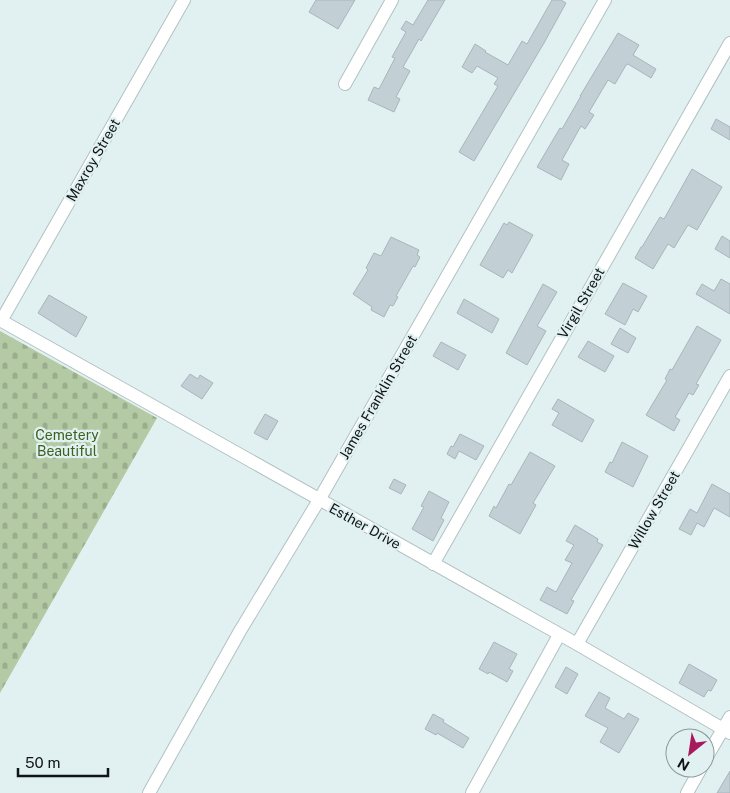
<svg xmlns="http://www.w3.org/2000/svg" width="730" height="793" font-family="'Public Sans',sans-serif">
	<style>
		.cemetery { fill: url(#cemetery-stones) }
		.building { fill: #c2cfd5; stroke: #a8b5bc }
		.lines { fill: none; stroke-linecap: round; stroke-linejoin: round }
		.minor-casing { stroke: #b2c1c1; stroke-width: 14 }
		.minor { stroke: #fff; stroke-width: 12 }
		.labels { text-anchor: middle; stroke-width: 4.5; stroke-linejoin: round; paint-order: stroke }
		.street-label { font-size: 14px; fill: #0f1414; stroke: #e1f1f1 }
		.park-label { font-size: 14px; fill: #3e601f; stroke: #e1f1f1 }
	</style>
	<defs>
		<pattern id="cemetery-stones" width="16" height="16" patternUnits="userSpaceOnUse" patternTransform="scale(1.25)"><rect width="16" height="16" fill="#b4caa4"/><path d="M2 7V4a2 2 0 0 1 4 0v3zM10 15v-3a2 2 0 0 1 4 0v3z" fill="#9aad8c"/></pattern>
	</defs>
	<rect width="100%" height="100%" fill="#e1f1f1"/>
	<path class="cemetery" d="M0,331l157,87 -157,275z"/>
	<g class="building">
		<path d="M316,0h39l-17,29 -29,-17z"/>
		<path d="M428,0h17l-24,41 -2,-2 -16,28 7,4 -14,26 4,2 -6,13 -26,-12 6,-13 5,2 16,-31 -3,-1 14,-25 -5,-3 5,-8 7,4z"/>
		<path d="M552,0h9l5,3 -22,40 -70,118 -15,-9 39,-66 -4,-2 4,-6 -21,-12 -5,7 -10,-6 13,-23 11,7 -1,1 23,13 14,-24 5,3z"/>
		<path d="M618,33l21,12 -6,10 23,14 -5,9 -23,-14 -2,1 -11,19 -7,-4 -19,32 5,3 -9,14 -4,-3 -19,34 7,4 -8,16 -24,-13 23,-39 2,1 19,-33h-1z"/>
		<path d="M716,119l14,8v13l-19,-11z"/>
		<path d="M692,169l30,18 -25,43 -9,-5 -14,23 -6,-4 -15,25 -18,-11 6,-11h1l18,-30 4,2z"/>
		<path d="M509,222l24,13 -21,38 -4,-3 -5,8 -23,-13 24,-42 3,2z"/>
		<path d="M722,236l8,5v17l-15,-9z"/>
		<path d="M391,237l28,13 -2,5 3,2 -5,10 -2,-1 -17,30 2,1 -5,9 -3,-1 -6,12 -13,-7 1,-3 -19,-13 15,-24 -2,-2 8,-15 7,3z"/>
		<path d="M721,279l9,5v30l-34,-20 6,-10 12,7z"/>
		<path d="M623,283l24,13 -9,16 -5,-3 -8,16 -20,-11z"/>
		<path d="M543,284l14,8 -20,34 9,5 -19,34 -21,-12z"/>
		<path d="M49,295l38,22 -11,20 -38,-24z"/>
		<path d="M464,299l35,20 -7,14 -35,-20z"/>
		<path d="M697,326l24,14 -25,44 3,1 -6,10 -4,-2 -14,24 5,3 -6,11 -28,-16 21,-35 -2,-1 5,-10 2,1z"/>
		<path d="M620,328l16,10 -8,15 -17,-9z"/>
		<path d="M588,341l26,15 -9,16 -27,-15z"/>
		<path d="M441,342l25,13 -8,15 -25,-14z"/>
		<path d="M190,374l8,5 2,-4 13,8 -11,16 -21,-13z"/>
		<path d="M558,399l36,21 -12,22 -30,-17 7,-12 -7,-4z"/>
		<path d="M265,414l13,7 -11,19 -13,-7z"/>
		<path d="M460,434l24,12 -8,14 -17,-9 -4,8 -8,-5 4,-8 2,1z"/>
		<path d="M622,442l26,14 -15,31 -28,-15 5,-10 2,1z"/>
		<path d="M530,452l25,14 -22,37 3,2 -16,29 -31,-18 5,-10 2,2 13,-24 2,1z"/>
		<path d="M394,479l12,6 -5,9 -12,-6z"/>
		<path d="M712,484l18,10v23l-16,-9 -10,19 -7,-4 -6,12 -12,-6 11,-20 7,4z"/>
		<path d="M429,491l20,11 -8,16 3,2 -11,21 -21,-12 12,-22 -3,-1z"/>
		<path d="M575,525l23,14 -1,3 6,3 -32,55 3,1 -7,13 -27,-14 7,-13 9,5 16,-29 -7,-3 9,-15 -8,-4z"/>
		<path d="M494,642l23,12 -8,15 4,2 -6,11 -18,-10 -1,2 -9,-5z"/>
		<path d="M689,664l28,16 -6,11 -3,-1 -4,7 -25,-14z"/>
		<path d="M566,667l12,7 -11,20 -12,-7z"/>
		<path d="M599,692l11,6 -5,10 19,11 4,-6 11,6 -20,34 -19,-11 8,-14 -23,-12z"/>
		<path d="M433,714l11,6 -1,2 26,16 -6,10 -26,-15 -1,2 -11,-6z"/>
		<path d="M730,771v22h-13z"/>
	</g>
	<g class="lines">
		<defs>
			<g id="minor">
				<path d="M345,84l47,-84"/>
				<path d="M0,320l577,324 153,89"/>
				<path d="M1,321l183,-321"/>
				<path d="M433,564l297,-521"/>
				<path d="M577,644l153,-268"/>
				<path d="M705,760l25,-43"/>
				<path d="M149,793l91,-162 79,-131 286,-500"/>
				<path d="M472,793l87,-158"/>
				<path d="M687,793l14,-25"/>
			</g>
		</defs>
		<use href="#minor" class="minor-casing"/>
		<use href="#minor" class="minor"/>
	</g>
	<g class="labels">
		<g class="street-label">
			<text transform="translate(93 160) rotate(-60)" y="5">Maxroy Street</text>
			<text transform="translate(581 303) rotate(-60)" y="5">Virgil Street</text>
			<text transform="translate(378 397) rotate(-60)" y="5">James Franklin Street</text>
			<text transform="translate(654 510) rotate(-60)" y="5">Willow Street</text>
			<text transform="translate(365 526) rotate(29)" y="5">Esther Drive</text>
		</g>
		<g class="park-label">
			<text x="67" y="440">Cemetery<tspan x="67" dy="16">Beautiful</tspan></text>
		</g>
	</g>
	<g transform="translate(690 753) rotate(210)"><circle r="24" fill="#e1f1f1" stroke="#8d9999"/>
	<path d="M0-4L9 19L0 12L-9 19Z" fill="#a71a5b"/>
	<text y="-8" font-size="14" font-weight="bold" text-anchor="middle" fill="#0f1414">N</text>
	</g>
	<path d="M18 768v8h90v-8" fill="none" stroke="#0f1414" stroke-width="2.5"/>
	<text x="25" y="768" font-size="15" fill="#0f1414" stroke="#e1f1f1" stroke-width="4" paint-order="stroke">50 m</text>
</svg>
